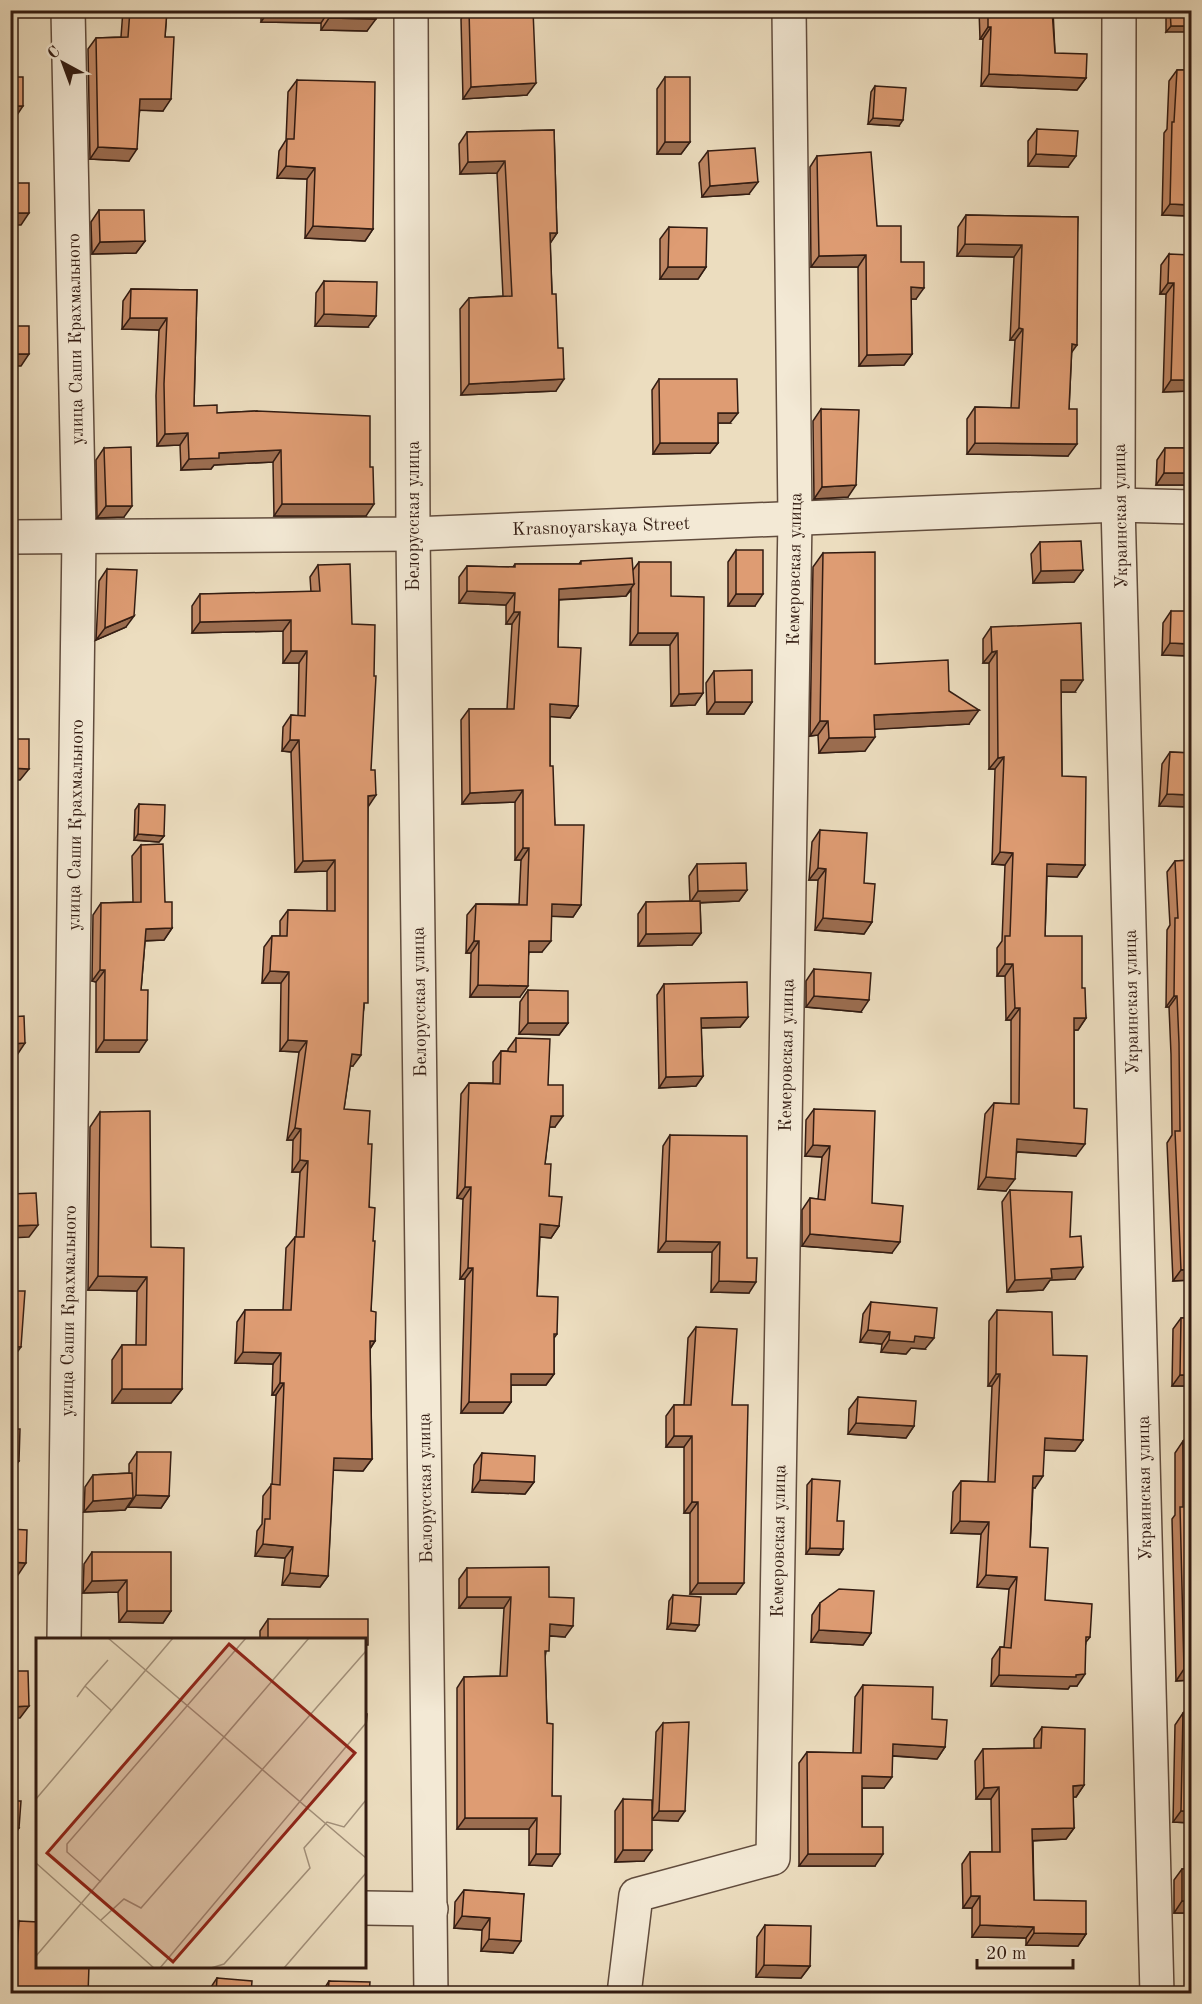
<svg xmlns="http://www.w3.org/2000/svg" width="1202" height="2004" font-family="'Old Standard TT',serif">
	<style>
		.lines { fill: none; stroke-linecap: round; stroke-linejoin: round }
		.minor-casing { stroke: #614c3d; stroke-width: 36 }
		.minor { stroke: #f3e9d5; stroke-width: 33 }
		.wall { fill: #bf8663; stroke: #331c12; stroke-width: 1.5 }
		.shaded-wall { fill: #9b6d50; stroke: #331c12; stroke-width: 1.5 }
		.building { fill: #de9c73; stroke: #331c12; stroke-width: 1.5 }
		.labels { text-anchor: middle; stroke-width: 6; stroke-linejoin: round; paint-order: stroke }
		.street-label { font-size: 18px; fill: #331c12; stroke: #f3e9d5 }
		.inset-road { fill: none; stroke: #a2907a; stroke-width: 1.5 }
		.view { fill: #8f2418; fill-opacity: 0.15; stroke: #8f2418; stroke-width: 3 }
		.inset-edge { fill: none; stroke: #331c12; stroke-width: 3 }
	</style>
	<rect width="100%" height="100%" fill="#ecddbf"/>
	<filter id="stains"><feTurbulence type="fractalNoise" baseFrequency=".00333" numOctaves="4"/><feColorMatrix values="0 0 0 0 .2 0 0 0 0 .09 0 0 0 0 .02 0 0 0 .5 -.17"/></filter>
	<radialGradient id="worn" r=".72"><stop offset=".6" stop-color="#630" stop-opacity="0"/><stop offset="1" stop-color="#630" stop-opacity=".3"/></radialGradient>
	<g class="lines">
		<defs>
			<g id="minor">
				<path d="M411,10l2,524 18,1460"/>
				<path d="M1119,10l-1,495 39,1489"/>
				<path d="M10,537l403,-3 705,-29 74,2"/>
				<path d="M64,1640l15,-1104 -11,-526"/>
				<path d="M364,1908l67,1"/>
				<path d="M624,1994l12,-99 137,-37 22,-1340 -6,-508"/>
			</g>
		</defs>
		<use href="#minor" class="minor-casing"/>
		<use href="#minor" class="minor"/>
	</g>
	<g class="wall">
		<path d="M123,10h44l-2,27 -2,74 -23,-1 -11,51 -39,-2 -2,-110 8,-11 25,-1z"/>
		<path d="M261,10h115l-9,21 -46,-1v-7l-60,-1z"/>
		<path d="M467,10h66l-6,85 -64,4 -2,-80z"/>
		<path d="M979,10h74l2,43 31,25 -9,12 -96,-4 2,-47h-3z"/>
		<path d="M1166,10h25l-25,22z"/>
		<path d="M1177,70h14v146l-29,-1 2,-82 3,-4 2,-48z"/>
		<path d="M665,77l25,65 -9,12h-24v-65z"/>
		<path d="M297,80l76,149 -8,12 -60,-3 2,-59 -30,-1 2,-27 7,-11 2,-48z"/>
		<path d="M875,86l24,40 -31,-2 3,-32z"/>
		<path d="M1037,129l31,38 -40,-1v-25z"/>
		<path d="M554,130l3,103 -7,10 6,148 -95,4 -1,-86 9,-11 34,-2 -6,-123 -37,1 -1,-30 8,-12z"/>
		<path d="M708,151l41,43 -47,3 -3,-34z"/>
		<path d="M817,156l60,70 24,36 15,37h-5l1,55 -8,11 -45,1 -1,-99h-47l-1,-100z"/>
		<path d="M99,210l46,31 -9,12 -44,1 -1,-32z"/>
		<path d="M966,215l112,2 -9,192 -1,47 -101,-2v-35l8,-12 36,1 4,-68h-5l4,-83 -57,-1 1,-29z"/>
		<path d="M669,227l37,40 -8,12h-38v-40z"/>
		<path d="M1169,254l22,137 -28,1 3,-98h-6l1,-29z"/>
		<path d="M324,281l44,46 -53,-1 1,-33z"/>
		<path d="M131,289l66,1 -3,116 23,7 40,-2 109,105h-92l-1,-54 -59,3 -3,4 -30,1 -1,-25 -23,1 -1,-50 3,-66 -37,-1 1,-28z"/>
		<path d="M659,379l71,44h-12v20l-8,10 -57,1 -1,-64z"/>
		<path d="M821,409l27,88 -34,2 -1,-78z"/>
		<path d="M104,448l20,69 -27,1 -1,-58z"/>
		<path d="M1165,448h26v37h-35l1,-25z"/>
		<path d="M1040,542l43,28 -9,12 -41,1 -2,-29z"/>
		<path d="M736,550l19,56h-27v-44z"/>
		<path d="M823,553l52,111 74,27 20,33 -94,5 -10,22 -46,2 -1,-18 -8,1 3,-169z"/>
		<path d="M581,561l52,9 6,-8 32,34 32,97 -8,12 -24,1 -1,-61h-40l1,-55 -5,6 -67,4 -1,47 20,59 -8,12 -20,-2v50l5,59 26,80 -8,12 -22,-1 -9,36h-13l-9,45h-50l1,-44h-5l1,-38 9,-11h43l2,-44h-6v-58l-53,2 -1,-84 8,-11h38l5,-85h-6v-19l-47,-2v-26l8,-11 46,1 2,-3h64z"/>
		<path d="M318,565l34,59 16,182 -4,202 -11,58h-3l-6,43 24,35 1,63 4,34 -2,70 4,30 -5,8 2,110 -9,12 -30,-1 -5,106 -8,11 -38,-2 3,-27 -30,-2 2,-25 5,-7 1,-28 9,-12 4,-89h-4l1,-31 -38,-1 2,-41 8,-12h38l3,-62 9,-11h1l4,-65h-8l1,-32h-6l12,-88 -19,-1 1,-68h-19l2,-36 8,-11h8v-15l8,-11 39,1v-40l-32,1 -4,-120 -9,-1 1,-24 8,-12 7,1 1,-53h-16v-32l-91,2v-27l8,-12 111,-2 -1,-15z"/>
		<path d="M107,569l19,58 -30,13 3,-59z"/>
		<path d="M1171,611l20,45 -29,-1 1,-32z"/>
		<path d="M991,627l84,65h-14l1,84 23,89 -8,12 -30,-1 -2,60 37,52 4,30 -8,12h-4v78l2,48 -59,-4 -11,39 -28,-2 7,-75 9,-11 17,1v-84h-5l-1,-44h-8v-28l5,-7 3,-76 -13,-1 3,-95h-6v-106h-6v-24z"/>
		<path d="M714,671l38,31 -8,12h-37l-1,-31z"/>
		<path d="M1170,752l21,1v54l-32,-1 3,-42z"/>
		<path d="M139,804l25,32 -5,6 -25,-2 1,-30z"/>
		<path d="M820,830l52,92 -8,12 -49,-4 3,-50h-9l3,-38z"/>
		<path d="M141,845l24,57 7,26 -8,12 -19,1 -4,49 -2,62h-43v-70l-4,-1 1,-66 8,-12 32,-1 -1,-46z"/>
		<path d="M1191,860v420l-18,1 -6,-138 5,-8 -1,-81 -2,-47h-3l1,-77 3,-5 -3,-53 8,-11z"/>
		<path d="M697,864l50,26 -8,11 -39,2 1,30 -9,12 -54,1v-32l8,-12 44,-1 -1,-25z"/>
		<path d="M814,969l47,43 -55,-5v-26z"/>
		<path d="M664,984l84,33 -8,10 -39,1 2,48 -7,10 -37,2 -2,-93z"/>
		<path d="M528,990l40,33 -9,12 -40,-1 1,-32z"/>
		<path d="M516,1038l32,47 7,42h-6l-4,37 4,32 10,30 -8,12 -11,-1 -3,59 20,38 -3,4v36l-8,11h-35v17l-8,11h-42l4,-134h-5l3,-80 -6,-1 4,-104 8,-11h24v-21l8,-11h7v-2z"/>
		<path d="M814,1109l58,94 20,50 -90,-7v-36l8,-12 8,1 4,-42 -17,-1 1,-36z"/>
		<path d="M100,1112l51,135 31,142 -11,14h-59v-43l10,-15h14l1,-54 -49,-1 2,-163z"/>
		<path d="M670,1135l77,123 2,35 -38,-1 1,-40h-54l5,-106z"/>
		<path d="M1010,1190l60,47 5,42 -25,1 -7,10 -36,2 -5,-90z"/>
		<path d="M871,1302l54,47 -14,-1 -5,6 -25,-2 1,-8 -22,-2 3,-28z"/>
		<path d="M997,1310l56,45 30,85 -8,11 -31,-1 -9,38 -2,-1 -3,60 15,53 45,37 -4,5 -9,44h-7l-2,3 -77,-3 1,-27 8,-12h4l5,-58 -32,-2 4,-53 -30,-1 2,-41 8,-11 27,1 4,-96h-4l1,-65z"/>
		<path d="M1181,1318h10v68h-19l1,-57z"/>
		<path d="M696,1327l36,78 4,189h-46v-81h-6v-66h-18v-31l8,-11h10l4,-67z"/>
		<path d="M858,1397l56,29 -8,12 -58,-4 1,-25z"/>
		<path d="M1183,1441l8,239 -15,1 -4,-162 3,-4v-62z"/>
		<path d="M137,1452l32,44 -8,12 -33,-1v-1l-3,4 -41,2 1,-25 8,-12 36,-2v-9z"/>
		<path d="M482,1453l52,29 -9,12 -53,-2 2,-27z"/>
		<path d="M812,1479l25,42 6,28 -4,6 -33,-1 1,-69z"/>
		<path d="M92,1552l79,59 -8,12 -44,-1 -1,-30 -35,1 1,-29z"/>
		<path d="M467,1568l82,29 16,40 -16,-1 -4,21 2,66 5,73v70l-23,-1v-36h-72v-141l7,-11 36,-1 4,-68h-45v-29z"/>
		<path d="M673,1595l22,36 -28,-2 2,-28z"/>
		<path d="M820,1603l51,30 -8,12 -52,-3 1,-27z"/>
		<path d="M268,1619l96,21h-104v-9z"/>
		<path d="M863,1685l69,34 13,28 -8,12 -45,-3 -8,32h-22v39l13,39h-76v-103l8,-11 46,1 2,-56z"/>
		<path d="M1183,1713l8,110 -18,-1 2,-97z"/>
		<path d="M663,1723l15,98 -26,-1 4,-88z"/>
		<path d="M1042,1727l42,58 -8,12h-3l1,31 -8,11 -33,2 1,59 52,34 -8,12 -52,-1v-7l-54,-1v-29h-9l-1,-44 8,-12h22l-1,-53h-15l-1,-38 8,-12 51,-1v-9z"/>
		<path d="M623,1799l21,62 -29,1v-51z"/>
		<path d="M1182,1869h9v44h-17v-33z"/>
		<path d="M464,1890l60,4 -11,59 -32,-2 1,-21 -28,-2 1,-26z"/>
		<path d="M19,1921l19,45h52l-80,28 1,-62z"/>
		<path d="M765,1925l45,41 -9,12 -45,-1 1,-40z"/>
		<path d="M217,1978l34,16h-43l1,-4z"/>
		<path d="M329,1981l40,13h-48z"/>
		<path d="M490,1987l59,7h-64z"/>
	</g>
	<g class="shaded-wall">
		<path d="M269,10l60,1 -8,12 -60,-1z"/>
		<path d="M329,18l47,1 -9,12 -46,-1z"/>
		<path d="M1171,26h20v6h-25z"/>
		<path d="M988,27h3l-8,12h-3z"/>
		<path d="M989,74l97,4 -9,12 -96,-4z"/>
		<path d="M536,83l-9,12 -64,4 8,-12z"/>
		<path d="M140,99h31l-8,12 -31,-1z"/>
		<path d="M10,106h13l-8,12h-5z"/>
		<path d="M873,118l30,2 -4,6 -31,-2z"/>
		<path d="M665,142h25l-9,12h-24z"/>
		<path d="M98,147l39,2 -8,12 -39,-2z"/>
		<path d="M1036,154l40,2 -8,11 -40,-1z"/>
		<path d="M505,161l-8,12 -37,1 8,-12z"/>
		<path d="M286,166l29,2 -8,11 -30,-1z"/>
		<path d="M758,182l-9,12 -47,3 8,-11z"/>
		<path d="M1170,204l21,1v11l-29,-1z"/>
		<path d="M10,213h19l-8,12h-11z"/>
		<path d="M313,226l60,3 -8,12 -60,-3z"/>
		<path d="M550,233h7l-8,12z"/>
		<path d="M145,241l-9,12 -44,1 8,-12z"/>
		<path d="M965,244l57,1 -8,12 -57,-1z"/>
		<path d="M866,255l-8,12h-47l8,-11z"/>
		<path d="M668,267h38l-8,12h-38z"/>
		<path d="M1168,283h6l-8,11h-6z"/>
		<path d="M911,287l13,1 -8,11h-13z"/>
		<path d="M324,314l52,2 -8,11 -53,-1z"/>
		<path d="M130,318h37l-8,12 -37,-1z"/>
		<path d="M1019,328l4,1 -8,11h-5z"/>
		<path d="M1072,344l5,1 -8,11z"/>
		<path d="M10,354h19l-8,12h-11z"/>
		<path d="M912,354l-8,11 -45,1 8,-11z"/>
		<path d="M564,379l-8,12 -95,4 8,-11z"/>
		<path d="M1171,380h20v11l-28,1z"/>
		<path d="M718,413h20l-8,10h-20z"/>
		<path d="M188,433l-8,12 -23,1 8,-12z"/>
		<path d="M660,443h58l-8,10 -57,1z"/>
		<path d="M975,443l102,1 -9,12 -101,-2z"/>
		<path d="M281,450l-8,12 -59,3 -3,4 -30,1 8,-11 30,-6z"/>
		<path d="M1164,473h27v12h-35z"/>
		<path d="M856,485l-8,12 -34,2 8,-12z"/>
		<path d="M282,504h92l-8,12h-92z"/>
		<path d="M106,506h26l-8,11 -27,1z"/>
		<path d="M1083,570l-9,12 -41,1 8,-12z"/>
		<path d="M634,584l-8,12 -75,4 8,-11z"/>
		<path d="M467,591l48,2 -9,12 -47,-2z"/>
		<path d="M736,594h27l-8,12h-27z"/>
		<path d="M514,612h6l-8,12h-6z"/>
		<path d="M134,616l-8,11 -30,13 9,-12z"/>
		<path d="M291,620l-8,11 -91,2 8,-11z"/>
		<path d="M638,633h40l-8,12h-40z"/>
		<path d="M1170,643l21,1v12l-29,-1z"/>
		<path d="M291,651h16l-8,12h-16z"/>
		<path d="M997,651l-8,12h-6l9,-11z"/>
		<path d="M1061,680h22l-8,12h-22z"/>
		<path d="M703,693l-8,12 -24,1 8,-12z"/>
		<path d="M715,702h37l-8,12h-37z"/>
		<path d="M550,704l28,2 -8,12 -28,-2z"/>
		<path d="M979,710l-10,14 -105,6 10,-15z"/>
		<path d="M820,721h8l-10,14 -8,1z"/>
		<path d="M875,737l-10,14 -46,2 10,-15z"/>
		<path d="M290,740h9l-8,12 -9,-1z"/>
		<path d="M1004,757l-9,12h-6l9,-11z"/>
		<path d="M10,768l19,1 -9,11h-10z"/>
		<path d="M523,790l-8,12 -53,2 8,-11z"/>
		<path d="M1167,794l24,1v12l-32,-1z"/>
		<path d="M376,795l-8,12v-11z"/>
		<path d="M138,834l26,2 -5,6 -25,-2z"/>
		<path d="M523,848h6l-8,12h-6z"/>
		<path d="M1000,852l13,1 -8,12 -13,-1z"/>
		<path d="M335,860l-8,11 -32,1 8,-11z"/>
		<path d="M1047,864l38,1 -8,12 -38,-1z"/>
		<path d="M818,868l8,1 -8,11h-9z"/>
		<path d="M747,890l-8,11 -49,2 8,-12z"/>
		<path d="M552,904l29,1 -8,12 -30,-1z"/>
		<path d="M823,918l49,4 -8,12 -49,-4z"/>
		<path d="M172,928l-8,12 -27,1 9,-12z"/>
		<path d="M701,933l-9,12 -54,1 8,-12z"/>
		<path d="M474,941h5l-8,12h-5z"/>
		<path d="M529,941h22l-9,11h-21z"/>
		<path d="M1005,964h8l-8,12h-8z"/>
		<path d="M100,970h5l-9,12 -4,-1z"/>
		<path d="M270,971l19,1 -8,11h-19z"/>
		<path d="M478,985l50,1 -8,11h-50z"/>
		<path d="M814,996l55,4 -8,12 -55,-5z"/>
		<path d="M1174,996h3l-8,11h-3z"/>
		<path d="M1015,1008h5l-9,12h-5z"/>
		<path d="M748,1017l-8,10 -46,1 7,-10z"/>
		<path d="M1074,1018h12l-8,12h-12z"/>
		<path d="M528,1023h40l-9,12 -40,-1z"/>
		<path d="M104,1040h43l-8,12h-43z"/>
		<path d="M288,1040l19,1 -8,11 -19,-1z"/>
		<path d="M25,1043l-8,12 -7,1v-12z"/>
		<path d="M352,1054l9,1 -8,11h-9z"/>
		<path d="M703,1076l-7,10 -37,2 7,-11z"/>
		<path d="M551,1116h12l-8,11h-12z"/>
		<path d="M295,1128l6,1 -8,11h-6z"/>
		<path d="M1017,1139l68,5 -9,12 -67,-5z"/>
		<path d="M813,1145l17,1 -8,11 -17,-1z"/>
		<path d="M300,1160l8,1 -8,11h-8z"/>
		<path d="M986,1177l29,2 -9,12 -28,-2z"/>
		<path d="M465,1187h6l-8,12 -6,-1z"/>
		<path d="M540,1224l19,2 -8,12 -19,-2z"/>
		<path d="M38,1225l-9,12 -19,1v-12z"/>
		<path d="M810,1234l90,8 -8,11 -90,-7z"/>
		<path d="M666,1241l54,1 -8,10h-54z"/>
		<path d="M1083,1267l-8,12 -25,1 -7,10 -36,2 8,-12 36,-11z"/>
		<path d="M468,1268h5l-8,11h-5z"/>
		<path d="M1191,1269v11l-18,1 8,-11z"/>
		<path d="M98,1276l49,1 -10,14 -49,-1z"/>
		<path d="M719,1281l37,1 -7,11 -38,-1z"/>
		<path d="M868,1330l22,2 -8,12 -22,-2z"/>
		<path d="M915,1336l19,2 -9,11 -14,-1 -5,6 -25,-2 8,-12z"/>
		<path d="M370,1341h5l-8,12z"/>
		<path d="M10,1346l11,1 -8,11h-3z"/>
		<path d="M243,1352l38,1 -8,11 -38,-1z"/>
		<path d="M511,1374h43l-8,11h-43z"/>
		<path d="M996,1374h4l-8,12h-4z"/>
		<path d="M1180,1375h11v11h-19z"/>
		<path d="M280,1383h4l-8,12h-4z"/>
		<path d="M122,1389h60l-11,14h-59z"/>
		<path d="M469,1402h42l-8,11h-42z"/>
		<path d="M856,1423l58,3 -8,12 -58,-4z"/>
		<path d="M674,1436h18l-8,11h-18z"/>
		<path d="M1045,1438l38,2 -8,11 -38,-1z"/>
		<path d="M334,1458l38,1 -9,12 -37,-1z"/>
		<path d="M10,1460l9,1 -8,11z"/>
		<path d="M1033,1476h10l-8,12 -10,-1z"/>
		<path d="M480,1480l54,2 -9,12 -53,-2z"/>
		<path d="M136,1495l33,1 -8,12 -33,-1z"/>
		<path d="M133,1498l-8,12 -41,2 9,-11z"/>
		<path d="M692,1502h6l-8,11h-6z"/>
		<path d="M960,1521l29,1 -8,12 -30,-1z"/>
		<path d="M263,1544l30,3 -8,11 -30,-2z"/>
		<path d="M810,1548l33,1 -4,6 -33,-1z"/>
		<path d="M10,1562l16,1 -8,12 -8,-1z"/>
		<path d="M290,1573l38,3 -8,11 -38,-2z"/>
		<path d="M986,1575l31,2 -8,12 -32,-2z"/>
		<path d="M127,1580l-9,12 -35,1 9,-12z"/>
		<path d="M698,1583h46l-8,11h-46z"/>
		<path d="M467,1597h44l-7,11h-45z"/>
		<path d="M127,1611h44l-8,12 -44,-1z"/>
		<path d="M671,1623l28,2 -4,6 -28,-2z"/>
		<path d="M550,1624l23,2 -8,11 -23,-2z"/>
		<path d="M819,1630l52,3 -8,12 -52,-3z"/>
		<path d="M1184,1669h7v11l-15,1z"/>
		<path d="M1085,1674l-8,12h-7l-2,3 -77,-3 8,-11z"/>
		<path d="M29,1706l-9,12h-10v-11z"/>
		<path d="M893,1744l52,3 -8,12 -53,-4z"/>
		<path d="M862,1776l30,1 -8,11h-30z"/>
		<path d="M1084,1785l-8,12h-11l8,-11z"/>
		<path d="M999,1787l-8,12h-15l8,-11z"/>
		<path d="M659,1811h26l-7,10 -26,-1z"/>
		<path d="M1181,1811h10v12l-18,-1z"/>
		<path d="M465,1818h72l-8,11h-72z"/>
		<path d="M10,1828h9l-8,12h-1z"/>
		<path d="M1074,1828l-8,11 -42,2 8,-12z"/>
		<path d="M623,1850h29l-8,11 -29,1z"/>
		<path d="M536,1854h24l-8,12 -23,-1z"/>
		<path d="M808,1854h75l-8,12h-76z"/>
		<path d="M971,1896h9l-8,12h-9z"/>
		<path d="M1182,1901h9v12h-17z"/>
		<path d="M462,1916l28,2 -8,12 -28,-2z"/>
		<path d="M980,1925l54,2 -8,11 -54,-1z"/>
		<path d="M1034,1933l52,1 -8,12 -52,-1z"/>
		<path d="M489,1939l32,2 -8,12 -32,-2z"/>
		<path d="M764,1965l46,1 -9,12 -45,-1z"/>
	</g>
	<g class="building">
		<path d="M130,10h37l-2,27h9l-3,62h-31l-3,50 -39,-2 -2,-109 32,-1z"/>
		<path d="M305,10h71v9l-47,-1v-7z"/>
		<path d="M469,10h64l3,73 -65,4z"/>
		<path d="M988,10h64l3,43 32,1 -1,24 -97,-4 2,-47h-3z"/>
		<path d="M1170,10h21v16h-20z"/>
		<path d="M1177,70h14v135l-21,-1 2,-82h2z"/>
		<rect x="10" y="77" width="13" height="29"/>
		<rect x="665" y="77" width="25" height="65"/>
		<path d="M297,80l78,2 -2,147 -60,-3 2,-58 -29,-2 1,-27h7z"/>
		<path d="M875,86l31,2 -3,32 -30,-2z"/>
		<path d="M1037,129l41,2 -2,25 -40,-2z"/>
		<path d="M554,130l3,103h-7l2,61h4l2,54h5l1,31 -95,5v-86l43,-2 -7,-135 -37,1 -1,-30z"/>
		<path d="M755,148l3,34 -48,4 -2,-35z"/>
		<path d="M871,152l6,74h24v36h23v26l-13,-1 1,67 -45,1 -1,-100 -47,1 -2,-100z"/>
		<rect x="10" y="183" width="19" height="30"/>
		<path d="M99,210h45l1,31 -45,1z"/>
		<path d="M966,215l112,2 -1,128 -5,-1 -3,65h8v35l-102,-1v-36l44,1 4,-79 -4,-1 3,-83 -57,-1z"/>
		<path d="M669,227l38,1 -1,39h-38z"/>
		<path d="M1169,254l22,1v125h-20l3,-97h-6z"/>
		<path d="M324,281l53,1 -1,34 -52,-2z"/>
		<path d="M131,289l66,1 -3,116 23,-1v8l40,-2 113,5v51h3l1,37h-92l-1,-54 -62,3v5l-30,1 -1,-26 -23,1 -1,-50 3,-66h-37z"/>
		<rect x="10" y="326" width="19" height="28"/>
		<path d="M659,379h78l1,34h-20v30h-58z"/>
		<path d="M821,409l38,1 -3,75 -34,2z"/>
		<path d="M131,447l1,59h-26l-2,-58z"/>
		<path d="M1165,448h26v25h-27z"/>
		<path d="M1081,541l2,29 -42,1 -1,-29z"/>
		<rect x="736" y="550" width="27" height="44"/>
		<path d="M875,552v112l73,-4 1,31 30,19 -105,5 1,22 -46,1 -1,-17h-8l3,-168z"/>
		<path d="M632,558l2,26 -75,5 -1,58 23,1 -3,58 -28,-2v62h3l2,59h29l-3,80 -29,-1 -1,37h-22l-1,45 -50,-1 1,-44h-5l2,-37 51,1 2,-57h-6v-58l-53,3 -1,-84h45l6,-97h-6l1,-19 -48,-2v-25l48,1v-3h66v-3z"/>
		<path d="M639,562h32v34l33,1 -1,96 -24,1 -1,-61h-40z"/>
		<path d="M350,564l2,60 23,1 -1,51h2l-5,94h4l1,25 -8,1v207h-4l-3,52 -9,-1 -8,55 26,2 -2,33h4l-3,63 6,1 -2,33h2l-4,70 5,1 -1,29h-5l2,118 -38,-1 -6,118 -38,-3 3,-26 -30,-3 2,-25h5l1,-35 9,1 4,-102h-4l1,-30 -38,-1 2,-42h46l4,-73h9l4,-76 -8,-1 1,-31 -6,-1 12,-87 -19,-1 1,-68 -19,-1 2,-35h15l1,-26 47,1v-51l-32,1 -4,-121h-9l1,-25 14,1 2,-65h-16v-31l-91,2v-28l120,-3 -2,-26z"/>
		<path d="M107,569l30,1 -3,46 -29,12z"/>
		<path d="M1171,611h20v33l-21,-1z"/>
		<path d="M1081,623l2,57h-22l1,96 24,1 -1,88 -38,-1 -2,72h37v52h3l1,30h-12v90l13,1 -2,35 -68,-5 -2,40 -29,-2 8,-74 25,1 1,-96h-5l-2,-44h-8v-28h5l3,-83 -13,-1 4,-95 -6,1 -1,-107 -5,1 -1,-25z"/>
		<path d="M752,670v32h-37l-1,-31z"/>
		<path d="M10,739h19v30l-19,-1z"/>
		<path d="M1170,752l21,1v42l-24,-1z"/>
		<path d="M139,804l26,1 -1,31 -26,-2z"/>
		<path d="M820,830l47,3 -3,50 11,1 -3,38 -49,-4 3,-49 -8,-1z"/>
		<path d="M163,844l2,58h7v26l-26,1 -5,61h7l-1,50h-43l1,-70h-5l1,-67 40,-1v-57z"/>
		<path d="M10,855h4l-4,88z"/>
		<path d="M1191,860v409l-10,1 -6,-139h5l-1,-88 -2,-47h-3l1,-78h3l-3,-57z"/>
		<path d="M746,863l1,27 -49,1 -1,-27z"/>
		<path d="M700,901l1,32 -55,1v-32z"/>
		<path d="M814,969l57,4 -2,27 -55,-4z"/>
		<path d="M747,982l1,35 -47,1 2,58 -37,1 -2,-93z"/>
		<path d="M528,990l40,1v32h-40z"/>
		<path d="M24,1016l1,27 -15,1v-27z"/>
		<path d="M516,1038l34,1 -2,46h15v31h-12l-6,48h6l-2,32 13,1 -3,29 -19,-2 -3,72 21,1 -1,37h-3v40h-43v28h-42l4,-134h-5l3,-81h-6l4,-104 31,1 1,-33 15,1z"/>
		<path d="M814,1109l61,2 -3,92 31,3 -3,36 -90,-8v-36l15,2 5,-54 -17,-1z"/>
		<path d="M150,1111l1,136 33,1 -2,141h-60v-44h24l1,-68 -49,-1 2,-164z"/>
		<path d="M670,1135l77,1v122h10l-1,24 -37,-1 1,-39 -54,-1z"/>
		<path d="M1010,1190l62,2 -2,45 11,-1 2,31 -32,2 1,9 -37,2z"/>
		<path d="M36,1193l2,32 -28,1v-32z"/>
		<path d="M10,1291h15l-4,56 -11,-1z"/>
		<path d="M871,1302l66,6 -3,30 -19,-2 -1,6 -25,-2 1,-8 -22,-2z"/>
		<path d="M997,1310l55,2 1,43 34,1 -4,84 -38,-2 -2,38h-10l-3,71 18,1 -3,52 47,4 -2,33h-4l-1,37 -9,1v2l-77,-2 1,-28 11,1 6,-71 -31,-2 3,-53 -29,-1 1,-40 34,1 5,-108h-4z"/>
		<path d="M1181,1318h10v57h-11z"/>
		<path d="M696,1327l41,2 -5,76h16l-4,178h-46v-81h-6v-66h-18v-31h17z"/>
		<path d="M858,1397l58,4 -2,25 -58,-3z"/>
		<path d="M10,1429h10l-1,32 -9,-1z"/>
		<path d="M1183,1441l8,1v227h-7l-4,-162h3z"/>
		<path d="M137,1452h34l-2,44 -33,-1z"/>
		<path d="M482,1453l53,3 -1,26 -54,-2z"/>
		<path d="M132,1473l1,25 -40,3v-26z"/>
		<path d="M812,1479l28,2 -3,40h7l-1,28 -33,-1z"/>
		<path d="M10,1529l17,1 -1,33 -16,-1z"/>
		<path d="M92,1552h79v59h-44v-31l-35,1z"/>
		<path d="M549,1567v30l25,1 -1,28 -23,-2 -1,27h-4l2,72 6,1 -1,72h9l-1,58h-24l1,-36h-72l-1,-141 43,-1 4,-79h-44v-29z"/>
		<path d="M839,1589l35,2 -3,42 -52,-3 1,-27z"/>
		<path d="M673,1595l28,2 -2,28 -28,-2z"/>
		<path d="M268,1619h100v26h-4v-5h-96z"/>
		<path d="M10,1671h18l1,35 -19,1z"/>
		<path d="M863,1685l70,2 -1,32 15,1 -2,27 -52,-3 -1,33 -30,-1v51h21v27h-75l-1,-102 54,1z"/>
		<path d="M1183,1713h8v98h-10z"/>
		<path d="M364,1714h3l-3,38z"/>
		<path d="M689,1722l-4,89h-26l4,-88z"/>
		<path d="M1042,1727l43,2 -1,56 -11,1 1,42 -42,1 2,71 52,1v33l-52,-1v-6l-54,-2v-29h-9l-1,-44h30l-1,-65 -15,1 -1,-39 58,-1z"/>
		<path d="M364,1774h2l-1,26h-1z"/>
		<path d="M623,1799l29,1v50h-29z"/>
		<path d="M10,1801h11l-2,27h-9z"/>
		<rect x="1182" y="1869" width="9" height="32"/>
		<path d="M464,1890l60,4 -3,47 -32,-2 1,-21 -28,-2z"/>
		<path d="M19,1921l19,1v44h51l-1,28h-78v-32l6,1z"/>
		<path d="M765,1925l46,1 -1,40 -46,-1z"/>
		<path d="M217,1978l35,3 -1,13h-35z"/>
		<path d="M329,1981l41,1 -1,12h-41z"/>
		<path d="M490,1987l59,2v5h-59z"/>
		<path d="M860,1988l26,1v5h-26z"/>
		<path d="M707,1991l55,2v1h-55z"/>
	</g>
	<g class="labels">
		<g class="street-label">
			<text transform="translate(75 339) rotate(-91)" y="6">улица Саши Крахмального</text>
			<text transform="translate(413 516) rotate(-90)" y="6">Белорусская улица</text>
			<text transform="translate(1120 516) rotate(-91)" y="6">Украинская улица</text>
			<text transform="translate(601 526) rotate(-2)" y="6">Krasnoyarskaya Street</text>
			<text transform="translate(794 569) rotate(-89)" y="6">Кемеровская улица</text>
			<text transform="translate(75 825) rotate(-89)" y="6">улица Саши Крахмального</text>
			<text transform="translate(419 1002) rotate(-91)" y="6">Белорусская улица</text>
			<text transform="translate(1131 1002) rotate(-91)" y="6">Украинская улица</text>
			<text transform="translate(786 1055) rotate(-89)" y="6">Кемеровская улица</text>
			<text transform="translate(68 1311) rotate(-89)" y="6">улица Саши Крахмального</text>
			<text transform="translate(425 1488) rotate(-91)" y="6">Белорусская улица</text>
			<text transform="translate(1144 1488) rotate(-91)" y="6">Украинская улица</text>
			<text transform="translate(778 1541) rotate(-89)" y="6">Кемеровская улица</text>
		</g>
	</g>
	<g transform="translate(36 1638)">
		<rect width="330" height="330" fill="#ecddbf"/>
		<path class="inset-road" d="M72,0l258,220M49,48l23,-26M41,59l8,-11 26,24M0,161l137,-161M0,225l118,105M65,244l-34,-30v-8l179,-206M65,282l23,-21 17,9 225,-257M0,318l273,-318M124,330l206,-245M175,330l13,-4 86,-96 -6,-20 23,-26 17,5 22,-27M248,330l82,-95"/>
		<path class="view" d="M193,6l126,109 -182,209 -126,-109z"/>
		<rect width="330" height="330" class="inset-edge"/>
	</g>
	<rect width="1202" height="2004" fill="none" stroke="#ecddbf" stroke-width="36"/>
	<rect x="12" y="12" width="1178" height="1980" fill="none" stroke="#331c12" stroke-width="3"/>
	<rect x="18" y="18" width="1166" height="1968" fill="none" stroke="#331c12" stroke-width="1.5"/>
	<g transform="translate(63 63) rotate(319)" stroke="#f3e9d5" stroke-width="4.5" paint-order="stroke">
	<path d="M0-4.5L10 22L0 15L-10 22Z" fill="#331c12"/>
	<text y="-9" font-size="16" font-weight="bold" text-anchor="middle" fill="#331c12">С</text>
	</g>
	<path d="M977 1959v9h96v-9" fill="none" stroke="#331c12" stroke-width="3"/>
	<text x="986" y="1959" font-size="18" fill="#331c12" stroke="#f3e9d5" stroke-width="4.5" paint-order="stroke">20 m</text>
	<rect width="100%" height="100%" filter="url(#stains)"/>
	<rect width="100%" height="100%" fill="url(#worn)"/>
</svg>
